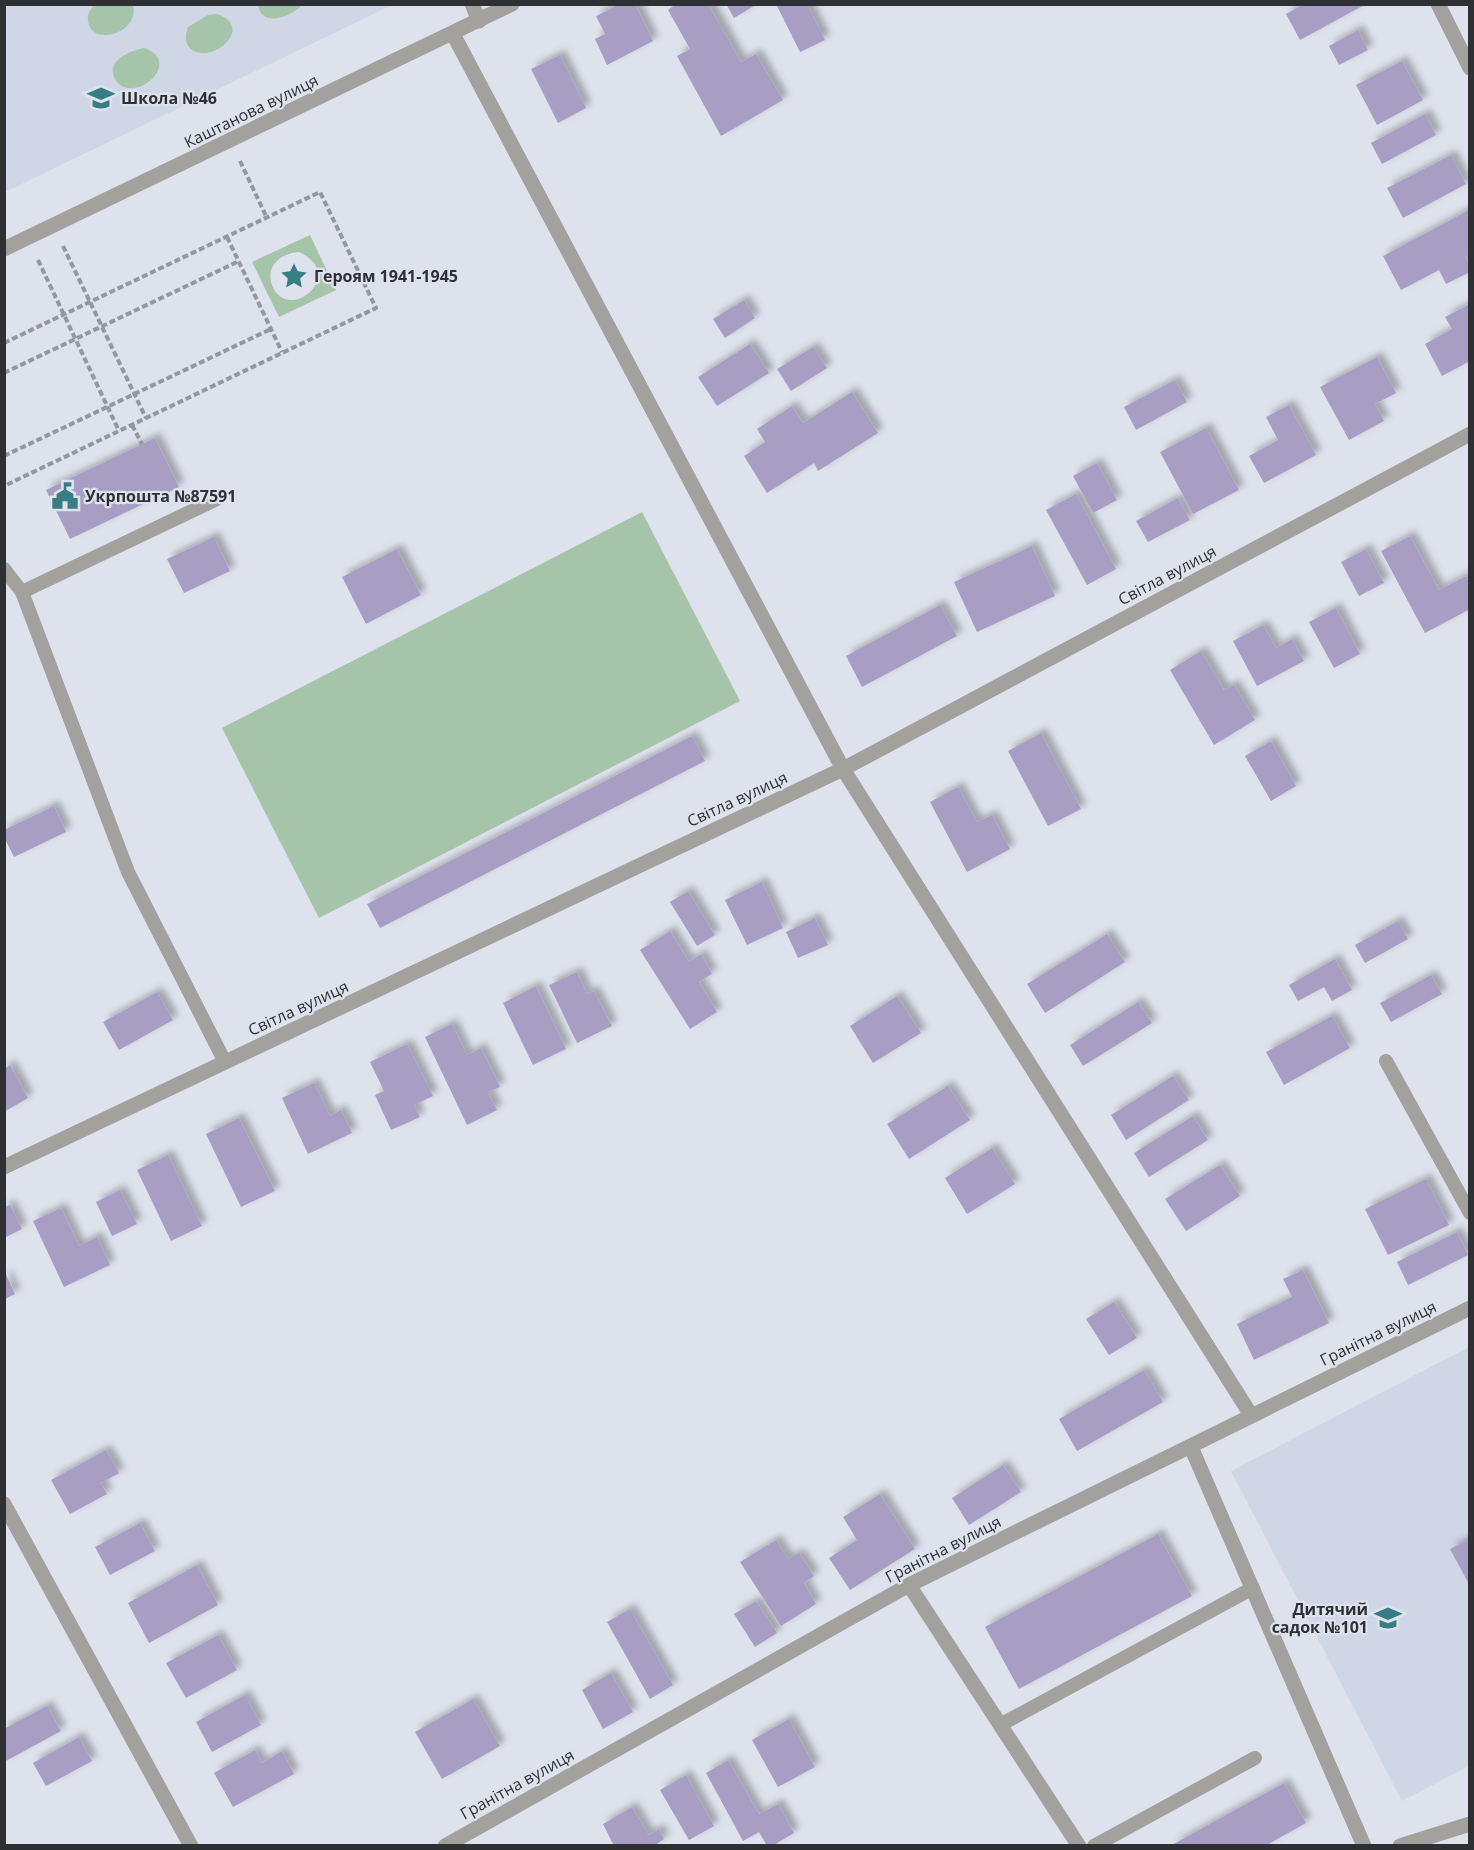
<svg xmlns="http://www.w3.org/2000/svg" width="1474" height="1850" font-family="'Open Sans',sans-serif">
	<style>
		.built { fill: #cfd6e6 }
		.green { fill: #a5c4aa; fill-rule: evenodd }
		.building { fill: #a89ec4; filter: url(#shadow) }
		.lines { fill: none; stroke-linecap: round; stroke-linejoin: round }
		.path { stroke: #95979f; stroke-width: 4; stroke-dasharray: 6 3; stroke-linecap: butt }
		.service { stroke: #a3a19d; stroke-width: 14 }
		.minor { stroke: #a3a19d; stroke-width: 15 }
		.tertiary { stroke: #a3a19d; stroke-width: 15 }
		.labels { text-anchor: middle; stroke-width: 4.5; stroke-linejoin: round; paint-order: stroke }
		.poi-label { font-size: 16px; font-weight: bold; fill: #2f3034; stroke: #dee2ec; text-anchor: start }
		.street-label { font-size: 16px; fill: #2f3034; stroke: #dee2ec }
	</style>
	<defs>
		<filter id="shadow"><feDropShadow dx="5.5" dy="-5.5" stdDeviation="3" flood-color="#0004"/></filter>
	</defs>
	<rect width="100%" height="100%" fill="#dee2ec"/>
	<g class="built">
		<path d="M5,5h387l-387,187z"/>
		<path d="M1469,1347v419l-67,35 -171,-330z"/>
	</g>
	<g class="green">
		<path d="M96,4l37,1c7,29 -42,42 -45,16 -1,-7 2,-12 8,-17z"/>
		<path d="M258,5v-1l44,1c-10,11 -40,24 -44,0z"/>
		<path d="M217,14c39,13 -6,52 -26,35 -7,-6 -6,-14 -3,-22l20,-12z"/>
		<path d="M144,48c35,12 2,47 -20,39 -5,-2 -8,-5 -10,-10 -7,-18 17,-26 30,-29z"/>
		<path d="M310,235l26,55 -57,27 -27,-55zM299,252c50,23 -12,73 -27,33 -7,-20 10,-32 27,-33z"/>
		<path d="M642,512l98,189 -421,217 -97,-190z"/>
	</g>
	<g class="building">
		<path d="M620,4h15l18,37 -46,24 -12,-26 10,-5 -9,-18z"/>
		<path d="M676,4h32l33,58 15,-8 27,46 -62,36 -44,-80 13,-7 -22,-39z"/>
		<path d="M726,4h31l-23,14z"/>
		<path d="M776,4h31l18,36 -25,12z"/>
		<path d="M1304,4h62l-66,36 -14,-26z"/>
		<path d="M1358,30l10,20 -29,15 -10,-19z"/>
		<path d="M560,55l26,53 -28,15 -27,-54z"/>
		<path d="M1402,61l21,39 -46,25 -21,-40z"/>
		<path d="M1425,114l11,21 -54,29 -11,-21z"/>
		<path d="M1451,155l15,29 -63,34 -16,-30z"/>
		<path d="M1469,210l1,44 -5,3 5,9v6l-24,12 -7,-14 -38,20 -18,-34z"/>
		<path d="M744,300l11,18 -30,20 -12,-19z"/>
		<path d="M1470,304v57l-28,15 -17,-32 27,-15 -7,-12z"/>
		<path d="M750,344l19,29 -52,33 -19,-29z"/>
		<path d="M813,347l14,21 -36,23 -14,-22z"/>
		<path d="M1377,357l19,36 -21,11 9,17 -35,19 -29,-53z"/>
		<path d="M1175,380l12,22 -51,28 -12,-23z"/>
		<path d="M852,392l26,41 -60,38 -4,-8 -47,30 -23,-37 21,-14 -8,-13 35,-23 11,17z"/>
		<path d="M1289,405l27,50 -52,28 -15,-27 29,-16 -12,-23z"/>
		<path d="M1206,428l33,62 -46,24 -33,-62z"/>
		<path d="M155,438l24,49 -109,52 -24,-49z"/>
		<path d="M1097,463l20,37 -24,13 -20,-37z"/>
		<path d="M1076,494l40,75 -29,16 -41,-75z"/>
		<path d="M1178,498l12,22 -42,22 -12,-21z"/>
		<path d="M1410,536l29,54 27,-14 4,7v26l-45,24 -44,-82z"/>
		<path d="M214,537l16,34 -46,22 -17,-34z"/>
		<path d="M1032,546l23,50 -78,36 -23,-50z"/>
		<path d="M397,549l24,46 -55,29 -24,-47z"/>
		<path d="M1366,549l18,34 -25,13 -18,-34z"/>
		<path d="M940,605l17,31 -95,51 -16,-31z"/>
		<path d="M1336,608l24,46 -26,14 -25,-46z"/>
		<path d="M1263,625l13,23 16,-9 12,22 -47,25 -24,-45z"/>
		<path d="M1201,651l23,39 10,-5 21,35 -41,25 -44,-75z"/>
		<path d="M1041,733l40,76 -33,17 -40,-75z"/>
		<path d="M692,736l13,25 -325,167 -13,-24z"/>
		<path d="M1271,741l25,45 -25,15 -26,-45z"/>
		<path d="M958,787l19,35 15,-7 18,34 -43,23 -37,-70z"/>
		<path d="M54,806l12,26 -52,25 -10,-20v-7z"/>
		<path d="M762,882l21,46 -36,17 -22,-45z"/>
		<path d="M688,891l27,44 -18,11 -27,-44z"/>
		<path d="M815,918l13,27 -30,13 -12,-26z"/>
		<path d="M1398,921l10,18 -43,24 -10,-18z"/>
		<path d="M670,931l19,31 12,-8 11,20 -13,8 18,30 -27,17 -50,-79z"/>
		<path d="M1107,934l18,28 -80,51 -18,-29z"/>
		<path d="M1335,959l17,31 -20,11 -8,-14 -26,14 -9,-16z"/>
		<path d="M577,972l10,22 7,-3 18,35 -35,17 -28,-58z"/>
		<path d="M1431,975l11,19 -51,28 -11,-19z"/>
		<path d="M536,986l30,63 -33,16 -30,-62z"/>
		<path d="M157,992l16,28 -54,30 -16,-28z"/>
		<path d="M897,996l24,37 -48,30 -23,-37z"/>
		<path d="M1138,1002l14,21 -69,43 -13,-21z"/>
		<path d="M1332,1016l18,32 -66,37 -18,-33z"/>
		<path d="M452,1024l15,31 14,-7 19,39 -12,5 9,18 -30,15 -42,-88z"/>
		<path d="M407,1044l26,52 -19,9 6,12 -29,13 -16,-35 9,-4 -14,-29z"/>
		<path d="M10,1065l18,33 -24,14v-43z"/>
		<path d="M1173,1076l16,24 -63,40 -15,-25z"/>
		<path d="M314,1083l16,33 11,-6 11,23 -44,21 -26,-56z"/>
		<path d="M948,1086l22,34 -61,39 -22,-35z"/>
		<path d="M1193,1116l15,24 -59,37 -15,-24z"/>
		<path d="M239,1118l36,73 -34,16 -35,-73z"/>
		<path d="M992,1148l23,36 -48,30 -22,-36z"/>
		<path d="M168,1155l34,71 -31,15 -34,-71z"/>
		<path d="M1220,1165l20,31 -54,35 -21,-32z"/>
		<path d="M1426,1179l23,46 -61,30 -23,-46z"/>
		<path d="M120,1190l17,34 -25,12 -16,-34z"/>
		<path d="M10,1205l12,24 -18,9v-31z"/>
		<path d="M61,1208l18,38 18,-9 13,28 -46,22 -31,-66z"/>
		<path d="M1457,1232l11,23 -60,30 -11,-23z"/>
		<path d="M1303,1270l26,53 -75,37 -17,-36 55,-27 -9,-18z"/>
		<path d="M5,1272l10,22 -10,5z"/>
		<path d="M1114,1302l23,36 -28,17 -23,-36z"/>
		<path d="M1144,1370l19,32 -86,49 -18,-32z"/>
		<path d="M106,1450l13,23 -18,10 6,11 -37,20 -19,-34z"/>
		<path d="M1003,1465l18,27 -52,33 -17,-27z"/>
		<path d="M880,1494l35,55 -65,41 -21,-32 28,-18 -14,-23z"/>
		<path d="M140,1523l15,28 -45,24 -15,-28z"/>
		<path d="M1158,1534l34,62 -173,93 -34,-62z"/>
		<path d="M1470,1539v47l-20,-37z"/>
		<path d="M776,1540l12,19 11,-6 15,23 -10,7 12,21 -35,22 -41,-64z"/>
		<path d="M197,1565l21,40 -69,38 -21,-40z"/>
		<path d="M756,1601l21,32 -22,14 -21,-33z"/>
		<path d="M630,1609l43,76 -23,14 -43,-77z"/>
		<path d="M218,1635l19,35 -51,28 -20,-35z"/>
		<path d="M611,1673l22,39 -30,17 -21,-39z"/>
		<path d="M245,1695l16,30 -49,27 -16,-30z"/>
		<path d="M473,1699l27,47 -58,33 -27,-47z"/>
		<path d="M47,1706l14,25 -57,31v-33z"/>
		<path d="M789,1719l26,48 -37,20 -26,-47z"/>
		<path d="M79,1737l13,24 -46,25 -13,-23z"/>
		<path d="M255,1750l7,13 20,-12 12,23 -61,33 -19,-34z"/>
		<path d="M728,1760l31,54 19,-10 16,29 -22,13h-5l-8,-14 -16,9 -37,-68z"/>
		<path d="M686,1775l28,51 -25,14 -29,-50z"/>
		<path d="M1284,1783l22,40 -41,23h-95z"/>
		<path d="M632,1807l17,28 10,-6 5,10 -10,7h-40l-11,-22z"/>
	</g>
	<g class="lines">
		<g class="path">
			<path d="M240,161l27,57"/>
			<path d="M227,237l55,115"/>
			<path d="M63,246l83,172"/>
			<path d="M38,260l81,171"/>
			<path d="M4,343l316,-151 56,116 -372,178"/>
			<path d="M4,373l235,-112"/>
			<path d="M132,425l10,19"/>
			<path d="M4,456l267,-127"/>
		</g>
		<g class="service">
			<path d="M4,569l18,23 106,280 97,190"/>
			<path d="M22,592l195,-93"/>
			<path d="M1386,1061l84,152"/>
			<path d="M1000,1725l253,-137"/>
			<path d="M1094,1846l161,-88"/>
		</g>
		<g class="minor">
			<path d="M472,4l7,17"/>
			<path d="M1438,4l32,64"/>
			<path d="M453,34l390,735 408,646"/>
			<path d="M4,249l508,-245"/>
			<path d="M4,1167l839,-398 627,-335"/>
			<path d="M1191,1447l173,399"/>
			<path d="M909,1585l170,261"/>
			<path d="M445,1846l464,-261 561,-277"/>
			<path d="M1400,1846l70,-22"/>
		</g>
		<path class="tertiary" d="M4,1504l187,342"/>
	</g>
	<defs>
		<symbol id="school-bare" viewBox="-9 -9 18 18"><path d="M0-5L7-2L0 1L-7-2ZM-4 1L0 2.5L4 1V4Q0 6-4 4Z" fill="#367e83" stroke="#dee2ec" stroke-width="2.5" paint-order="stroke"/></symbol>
		<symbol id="sight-bare" viewBox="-9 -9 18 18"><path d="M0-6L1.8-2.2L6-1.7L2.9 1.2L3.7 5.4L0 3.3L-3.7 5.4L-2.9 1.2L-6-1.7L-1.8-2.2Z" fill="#367e83" stroke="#dee2ec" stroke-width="2.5" paint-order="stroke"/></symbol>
		<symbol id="civic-bare" viewBox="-9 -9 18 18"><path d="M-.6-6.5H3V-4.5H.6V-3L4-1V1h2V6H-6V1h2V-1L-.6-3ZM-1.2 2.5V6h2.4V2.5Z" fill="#367e83" stroke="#dee2ec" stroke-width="2.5" paint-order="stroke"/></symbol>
	</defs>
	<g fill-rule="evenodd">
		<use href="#school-bare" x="82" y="79" width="38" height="38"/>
		<use href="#sight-bare" x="275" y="257" width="38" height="38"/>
		<use href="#civic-bare" x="46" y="477" width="38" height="38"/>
		<use href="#school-bare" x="1369" y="1599" width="38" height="38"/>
	</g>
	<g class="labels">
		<g class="poi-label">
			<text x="121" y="104">Школа №46</text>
			<text x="314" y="282">Героям 1941-1945</text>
			<text x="85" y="502">Укрпошта №87591</text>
			<text x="1368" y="1615" text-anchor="end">Дитячий<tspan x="1368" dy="18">садок №101</tspan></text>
		</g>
		<g class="street-label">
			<text transform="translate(251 111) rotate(-26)" y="6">Каштанова вулиця</text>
			<text transform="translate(1167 575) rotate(-28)" y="6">Світла вулиця</text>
			<text transform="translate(737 799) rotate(-25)" y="6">Світла вулиця</text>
			<text transform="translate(298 1008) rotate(-25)" y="6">Світла вулиця</text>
			<text transform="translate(1378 1333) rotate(-26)" y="6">Гранітна вулиця</text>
			<text transform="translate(943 1549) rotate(-27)" y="6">Гранітна вулиця</text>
			<text transform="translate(517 1784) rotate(-29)" y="6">Гранітна вулиця</text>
		</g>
	</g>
	<rect width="1474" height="1850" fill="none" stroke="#2f3034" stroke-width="12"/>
</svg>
